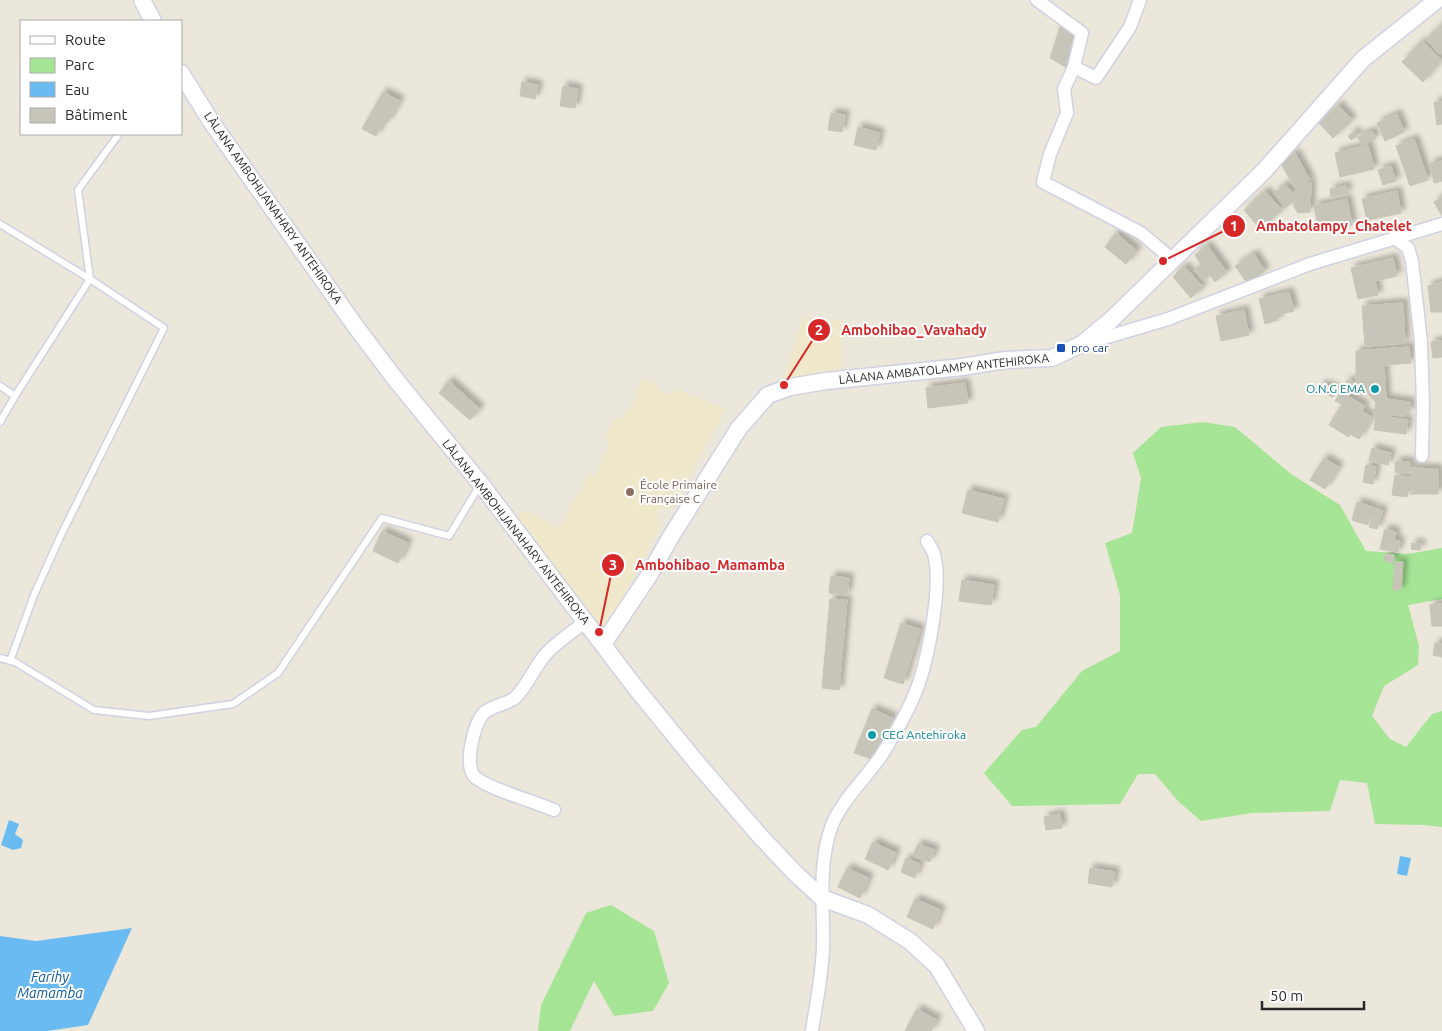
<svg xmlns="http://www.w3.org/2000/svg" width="1442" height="1031" font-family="Ubuntu,sans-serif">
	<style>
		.education { fill: #efe8ca }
		.green { fill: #a5e595 }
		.water { fill: #6abbf2 }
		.building { fill: #c7c5ba; stroke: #c8c4b5; filter: url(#shadow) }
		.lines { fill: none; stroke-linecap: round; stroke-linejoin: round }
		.service-casing { stroke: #d0d1e3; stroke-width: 9 }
		.minor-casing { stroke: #d0d1e3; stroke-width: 15 }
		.tertiary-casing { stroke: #d0d1e3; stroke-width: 19 }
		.service { stroke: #fff; stroke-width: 6 }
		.minor { stroke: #fff; stroke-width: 12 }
		.tertiary { stroke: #fff; stroke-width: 16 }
		.transit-dot { fill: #1a4fb4; stroke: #fff; stroke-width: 2 }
		.culture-dot { fill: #0f9aa8; stroke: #fff; stroke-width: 2 }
		.education-dot { fill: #8d6e63; stroke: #fff; stroke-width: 2 }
		.labels { text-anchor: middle; stroke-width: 4; stroke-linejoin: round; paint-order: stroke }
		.street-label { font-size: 12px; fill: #2a2a2a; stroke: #fff }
		.transit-label { font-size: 12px; fill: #164399; stroke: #fff; text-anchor: start }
		.culture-label { font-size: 12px; fill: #0d838f; stroke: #fff; text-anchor: end }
		.education-label { font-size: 12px; fill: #785e54; stroke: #fff; text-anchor: start }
		.water-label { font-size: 14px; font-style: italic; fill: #09569f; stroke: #fff }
		.leader { fill: none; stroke: #d62828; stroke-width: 2 }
		.callout-dot { fill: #d62828; stroke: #fff; stroke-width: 2 }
		.mark-label { font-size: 15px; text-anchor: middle; font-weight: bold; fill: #fff }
		.callout-label { font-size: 14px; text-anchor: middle; font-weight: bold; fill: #d62828; stroke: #fff; stroke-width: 4; stroke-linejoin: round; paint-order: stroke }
	</style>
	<defs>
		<filter id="shadow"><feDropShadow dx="4.5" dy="-4.5" stdDeviation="2.5" flood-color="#0004"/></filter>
	</defs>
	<rect width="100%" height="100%" fill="#ece7db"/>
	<g class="education">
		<path d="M803,318l39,3v48l-5,5 -49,7 -4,-4z"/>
		<path d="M642,378l16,7 2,7 13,3 3,-6 50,20 -53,99 -12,1 -4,8 4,7 -47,91 -14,13 -86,-111 12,-7 33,18 30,-54 7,2 14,-36 -5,-4 10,-18h7l12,-17z"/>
	</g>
	<g class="green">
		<path d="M1203,422l32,5 56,47 49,31 26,46 42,3 34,-6v51l-34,6 11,41 -1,19 -34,21 -12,30 18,23 16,8 26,-33 10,-3v116l-18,-2 -49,-1 -8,-41 -27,-3 -10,31 -78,2 -51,8 -23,-20 -23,-27h-17l-18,30 -108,2 -28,-33 38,-43 14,-3 46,-56 38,-20v-56l-15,-52 27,-10 9,-55 -8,-25 28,-26z"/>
		<path d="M611,905l43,26 15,52 -16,28 -39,5 -20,-35 -24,50h-32l3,-26 45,-92z"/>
	</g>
	<g class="water">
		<path d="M9,820l10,4 -4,10 8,6 -2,8 -8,2 -12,-5z"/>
		<path d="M1400,856l11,2 -4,18 -10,-2z"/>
		<path d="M132,928l-44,97 -41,6h-47v-95l36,5z"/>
	</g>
	<g class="building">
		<path d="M1442,24v29l-2,2 -14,-16z"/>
		<path d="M1060,27l19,9 -10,33 -19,-11z"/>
		<path d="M1422,41l20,19 -19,22 -21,-20z"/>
		<path d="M522,82l16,3 -3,14 -15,-3z"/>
		<path d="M563,86l15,3 -3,19 -15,-2z"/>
		<path d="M383,92l17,9 -13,22 -3,-2 -8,15 -14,-7z"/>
		<path d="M1434,102h8v22l-5,1z"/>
		<path d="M1338,105l14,15 -19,18 -14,-15z"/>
		<path d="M831,113l14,2 -3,17 -14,-2z"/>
		<path d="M1397,114l7,18 -19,9 -8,-18z"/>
		<path d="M858,127l22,6 -4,17 -22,-5z"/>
		<path d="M1355,131l3,5 -7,4 -3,-4z"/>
		<path d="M1372,131l3,8 -14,6 -3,-8z"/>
		<path d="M1414,139l14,41 -18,6 -14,-40z"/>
		<path d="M1368,145l6,24 -34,8 -5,-24z"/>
		<path d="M1295,153l15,27 -15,8 -15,-26z"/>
		<path d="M1442,161v20l-8,2 -4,-20z"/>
		<path d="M1391,166l5,15 -13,4 -5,-15z"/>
		<path d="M1311,182l-1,30 -12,1 -4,-6v-6l-9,7 -11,-15 11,-9 9,10 1,-5z"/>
		<path d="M1346,186l2,7 -17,4 -1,-8z"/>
		<path d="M1265,191l17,19 -22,19 -16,-19z"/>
		<path d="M1397,191l4,22 -34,7 -5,-21z"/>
		<path d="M1442,197v19l-8,-14z"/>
		<path d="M1347,199l5,26 -33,7 -5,-26z"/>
		<path d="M1116,233l21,18 -11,13 -21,-17z"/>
		<path d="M1207,245l20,27 -12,10 -5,-7 -7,6 -9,-11 7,-6 -6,-9z"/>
		<path d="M1254,254l11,17 -18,12 -12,-17z"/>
		<path d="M1393,258l4,18 -22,5 3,14 -20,4 -7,-31z"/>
		<path d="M1184,266l19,21 -12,11 -18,-21z"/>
		<path d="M1442,282v30h-11l-3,-26z"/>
		<path d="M1289,292l5,19 -17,4 1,5 -13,4 -6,-25z"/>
		<path d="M1403,303l2,40 -40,3 -3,-40z"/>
		<path d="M1244,310l5,25 -28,6 -5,-25z"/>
		<path d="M1442,341v16l-9,1 -2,-16z"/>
		<path d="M1409,347l2,16 -27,2 2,34 24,3v10h-5v4l-31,-2 2,-11 -20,-23v-29z"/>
		<path d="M1347,380l11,3 -2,8 -11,-3z"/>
		<path d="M449,381l31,28 -10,11 -31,-27z"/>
		<path d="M965,383l3,20 -40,5 -2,-20z"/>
		<path d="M1321,384l15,5 -3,8 -14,-6z"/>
		<path d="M1341,392l24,14 -3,5 10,6 -13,22 -9,-5 -1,3 -20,-12 13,-21 -7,-3z"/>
		<path d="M1376,415l32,5 -2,14 -32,-4z"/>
		<path d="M1372,448l19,5 -3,12 -19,-5z"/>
		<path d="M1324,458l15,9 -14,22 -15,-9z"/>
		<path d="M1396,461l14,1 -1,12 -14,-2z"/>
		<path d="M1366,465l10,2 -3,17 -10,-2z"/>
		<path d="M1411,468l27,1v25h-27z"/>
		<path d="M1395,475l15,2 -3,20 -15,-2z"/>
		<path d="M968,490l36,9 -6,23 -36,-9z"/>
		<path d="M1357,502l16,5 -5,18 -16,-5z"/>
		<path d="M1375,508l8,3 -6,18 -8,-2z"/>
		<path d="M1385,529l11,3 -2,8 6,1 -2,11 -18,-3z"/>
		<path d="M382,531l26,12 -10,20 -25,-12z"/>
		<path d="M1412,543l9,1 -1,6 -9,-1z"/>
		<path d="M1385,554l9,1 -1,8 -9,-2z"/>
		<path d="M1395,562h8l-2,28h-8z"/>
		<path d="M831,576l18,2 -2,17 -18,-2z"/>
		<path d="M962,580l32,5 -3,20 -32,-4z"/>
		<path d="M830,599l17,1 -8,90 -17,-2z"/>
		<path d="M1442,604v22h-10l-2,-21z"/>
		<path d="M901,623l19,6 -17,55 -19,-6z"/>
		<path d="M1435,643l7,1v13l-9,-2z"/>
		<path d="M872,709l21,9 -21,41 -18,-6z"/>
		<path d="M1060,814l2,14 -16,2 -2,-13z"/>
		<path d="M873,842l23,11 -8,17 -23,-11z"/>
		<path d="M918,844l17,6 -5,12 -17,-6z"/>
		<path d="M906,858l14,6 -5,14 -14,-6z"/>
		<path d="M847,868l22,10 -9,20 -22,-11z"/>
		<path d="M1090,868l25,4 -3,15 -24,-4z"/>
		<path d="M915,899l26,11 -8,19 -26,-12z"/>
		<path d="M917,1009l20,11 -6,11h-26z"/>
	</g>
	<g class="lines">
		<defs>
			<g id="service">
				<path d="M0,224l90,55 74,49 -103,207 -27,60 -24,66"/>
				<path d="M0,386l15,10 75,-117 -12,-89 41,-56"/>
				<path d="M0,422l15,-26"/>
				<path d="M0,658l15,4 79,48 55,6 84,-12 45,-31 104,-155 67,18 31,-51"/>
			</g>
			<g id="minor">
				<path d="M1037,0l45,33 -8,34 22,11 34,-51 10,-27"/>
				<path d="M1074,67l-10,22 3,24 -17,41 -7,28 98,51 31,26"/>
				<path d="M1395,238l13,10 4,13 9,81 2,62 -1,52"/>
				<path d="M1087,343l81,-24 142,-55 132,-40"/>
				<path d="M554,810c-18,-8 -69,-22 -80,-34 -10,-12 0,-55 11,-64 9,-7 23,-8 31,-15 11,-12 18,-28 28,-41 11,-13 27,-23 41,-34"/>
				<path d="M812,1031c4,-27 10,-55 11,-83 1,-38 -5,-80 7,-117 7,-26 36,-53 51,-75 12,-19 24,-39 33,-60 13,-30 29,-110 20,-142 -1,-4 -5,-9 -7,-13"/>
			</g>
			<g id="tertiary">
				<path d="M142,0l11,21"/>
				<path d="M181,73l31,50 144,204 40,53 84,103 155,204 62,76 63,73 35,37 27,25 46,17 43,27 26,24 39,65"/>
				<path d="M603,644l45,-67 22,-39 69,-110 29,-33 22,-8 36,-6 136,-14 43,-7 47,-2 30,-14 29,-24 153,-149 99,-112 74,-59"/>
			</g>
		</defs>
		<use href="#service" class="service-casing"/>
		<use href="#minor" class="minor-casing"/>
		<use href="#tertiary" class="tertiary-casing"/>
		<use href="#service" class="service"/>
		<use href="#minor" class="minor"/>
		<use href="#tertiary" class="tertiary"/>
	</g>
	<rect class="transit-dot" x="1056" y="343" width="10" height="10" rx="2.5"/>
	<g class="culture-dot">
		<circle cx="1375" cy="389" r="5"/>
		<circle cx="872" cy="735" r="5"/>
	</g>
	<circle class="education-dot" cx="630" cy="492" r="5"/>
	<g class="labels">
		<g class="street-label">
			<text transform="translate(273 208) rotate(55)" y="4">LÀLANA AMBOHIJANAHARY ANTEHIROKA</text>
			<text transform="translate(944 369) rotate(-6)" y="4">LÀLANA AMBATOLAMPY ANTEHIROKA</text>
			<text transform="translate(516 532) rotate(52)" y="4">LÀLANA AMBOHIJANAHARY ANTEHIROKA</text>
		</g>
		<g class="transit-label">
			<text x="1071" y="352">pro car</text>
		</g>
		<g class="culture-label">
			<text x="1365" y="393">O.N.G EMA</text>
			<text x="882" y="739" text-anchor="start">CEG Antehiroka</text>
		</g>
		<g class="education-label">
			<text x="640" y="489">École Primaire<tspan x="640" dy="14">Française C</tspan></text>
		</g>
		<g class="water-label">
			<text x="50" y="982">Farihy<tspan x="50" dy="16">Mamamba</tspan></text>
		</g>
	</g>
	<path class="leader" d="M1163 261L1234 226M784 385L819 330M599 632L613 565"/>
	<g class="callout-dot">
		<circle cx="1163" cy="261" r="5"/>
		<circle cx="784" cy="385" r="5"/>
		<circle cx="599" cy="632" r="5"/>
		<circle cx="1234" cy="226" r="12"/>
		<circle cx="819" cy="330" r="12"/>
		<circle cx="613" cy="565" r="12"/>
	</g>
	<g class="mark-label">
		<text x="1234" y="231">1</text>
		<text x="819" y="335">2</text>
		<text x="613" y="570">3</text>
	</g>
	<g class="callout-label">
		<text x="1334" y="231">Ambatolampy_Chatelet</text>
		<text x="914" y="335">Ambohibao_Vavahady</text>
		<text x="710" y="570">Ambohibao_Mamamba</text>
	</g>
	<rect x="20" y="20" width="162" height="115" fill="#ffffff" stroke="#aaaaaa"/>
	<rect x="30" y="36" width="25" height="8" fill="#ffffff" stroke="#aaaaaa"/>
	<text x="65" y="45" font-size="15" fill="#2a2a2a">Route</text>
	<rect x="30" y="58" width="25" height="15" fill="#a5e595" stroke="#aaaaaa"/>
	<text x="65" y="70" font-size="15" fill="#2a2a2a">Parc</text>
	<rect x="30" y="82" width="25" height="15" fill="#6abbf2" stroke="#aaaaaa"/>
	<text x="65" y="95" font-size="15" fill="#2a2a2a">Eau</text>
	<rect x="30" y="108" width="25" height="15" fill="#c7c5ba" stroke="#aaaaaa"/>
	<text x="65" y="120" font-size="15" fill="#2a2a2a">Bâtiment</text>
	<path d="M1262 1001v8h102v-8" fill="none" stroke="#2a2a2a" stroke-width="2.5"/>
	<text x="1270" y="1001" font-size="15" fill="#2a2a2a" stroke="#ffffff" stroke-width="4" paint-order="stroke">50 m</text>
</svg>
